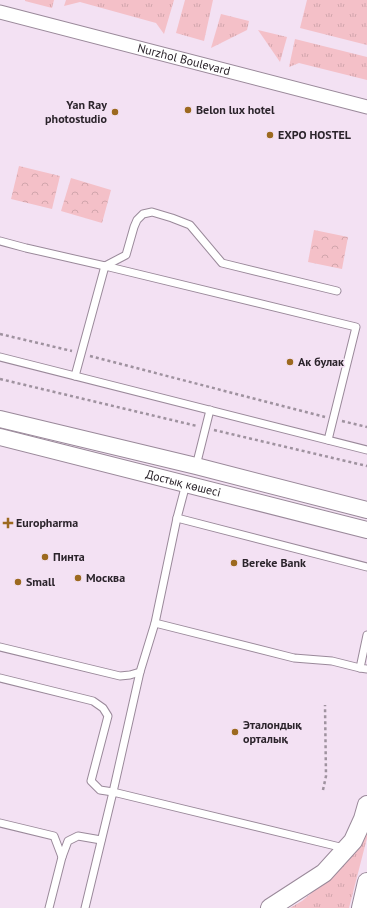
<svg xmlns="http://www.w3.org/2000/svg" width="367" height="908" font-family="'PT Sans',sans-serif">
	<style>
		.grass { fill: url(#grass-tufts) }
		.park { fill: url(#park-crowns) }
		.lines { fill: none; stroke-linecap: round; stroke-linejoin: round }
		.service-casing { stroke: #9a899a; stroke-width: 9 }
		.minor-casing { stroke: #9a899a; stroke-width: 15 }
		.tertiary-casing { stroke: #9a899a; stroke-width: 18 }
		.secondary-casing { stroke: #9a899a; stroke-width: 20 }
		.path { stroke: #9f929f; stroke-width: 2.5; stroke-dasharray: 3 3; stroke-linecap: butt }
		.service { stroke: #fff; stroke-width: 7 }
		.minor { stroke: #fff; stroke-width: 13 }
		.tertiary { stroke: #fff; stroke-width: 16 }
		.secondary { stroke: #fff; stroke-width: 18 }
		.poi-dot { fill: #9c691f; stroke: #f3e1f3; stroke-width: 1.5 }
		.labels { text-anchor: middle; stroke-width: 3; stroke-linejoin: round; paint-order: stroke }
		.street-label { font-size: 12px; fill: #2b242b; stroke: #f3e1f3 }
		.poi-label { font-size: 12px; font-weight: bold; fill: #2b242b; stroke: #f3e1f3; text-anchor: start }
	</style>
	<defs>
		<pattern id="grass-tufts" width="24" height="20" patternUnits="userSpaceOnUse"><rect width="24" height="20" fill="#f4c0c8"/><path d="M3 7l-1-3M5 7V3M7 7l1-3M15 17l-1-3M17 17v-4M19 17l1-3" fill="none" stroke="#d1a5ac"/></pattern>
		<pattern id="park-crowns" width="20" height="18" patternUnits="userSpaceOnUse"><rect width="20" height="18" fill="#f4c0c8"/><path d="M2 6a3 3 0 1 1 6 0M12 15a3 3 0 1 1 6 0" fill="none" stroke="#d1a5ac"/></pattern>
	</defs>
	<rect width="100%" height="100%" fill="#f3e1f3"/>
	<g class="grass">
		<path d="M25,0h29l-2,8 -27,-7z"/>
		<path d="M66,0h108l-10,34 -8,-11 -76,-21 -16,4z"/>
		<path d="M185,0h28l-9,41 -28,-8z"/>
		<path d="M307,0h60v45l-67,-17z"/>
		<path d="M221,14l28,7 -2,9 -36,18z"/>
		<path d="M258,30l29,7 -7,25z"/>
		<path d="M295,39l72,18v23l-68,-17 -10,4z"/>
		<path d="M367,830v8l-18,70h-59l12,-7 25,-21z"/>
	</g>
	<g class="park">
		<path d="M19,166l41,10 -8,33 -41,-10z"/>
		<path d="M71,178l40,12 -9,33 -41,-12z"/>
		<path d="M314,230l34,7 -6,32 -34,-7z"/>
	</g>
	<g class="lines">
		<defs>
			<g id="service">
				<path d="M0,241l26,7 79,18 21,-11 8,-28 3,-7 6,-6 9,-2 20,6 18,7 32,38 115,28"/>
				<path d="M0,357l367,93"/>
				<path d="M75,376l30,-110 251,61 -28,113"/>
				<path d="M196,466l14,-56"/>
				<path d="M186,484l-9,34 190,49"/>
				<path d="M155,623l139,35 38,3 28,7"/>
				<path d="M367,635l-7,33 7,1"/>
				<path d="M0,647l120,29 10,-1 10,-3 15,-49 22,-105"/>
				<path d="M0,678l93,23 10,7 5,8 -17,65 9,9 13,2 27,-120"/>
				<path d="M0,823l54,13 8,21 -13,51"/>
				<path d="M62,857l6,-16 10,-5 23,4"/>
				<path d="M85,908l28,-116 231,56"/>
			</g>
			<g id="minor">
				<path id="s1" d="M0,12l367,95"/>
			</g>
			<g id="tertiary">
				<path d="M0,419l196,47 171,44"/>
				<path id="s2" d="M0,437l367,93"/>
			</g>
			<g id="secondary">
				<path d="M270,908l54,-35 29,-32 10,-22 4,-14"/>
				<path d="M361,908l6,-26"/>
			</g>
		</defs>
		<use href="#service" class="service-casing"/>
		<use href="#minor" class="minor-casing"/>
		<use href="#tertiary" class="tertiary-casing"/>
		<use href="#secondary" class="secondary-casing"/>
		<g class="path">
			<path d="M0,334l72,17"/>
			<path d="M90,356l235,61"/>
			<path d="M0,379l197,47"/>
			<path d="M342,421l25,6"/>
			<path d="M214,430l153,36"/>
			<path d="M323,790l3,-14 -1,-71"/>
		</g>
		<use href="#service" class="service"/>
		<use href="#minor" class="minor"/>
		<use href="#tertiary" class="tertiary"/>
		<use href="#secondary" class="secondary"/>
	</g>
	<g class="poi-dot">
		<circle cx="188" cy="110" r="4"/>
		<circle cx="115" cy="112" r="4"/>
		<circle cx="270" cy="135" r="4"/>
		<circle cx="290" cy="362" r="4"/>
		<path d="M6 517h4v4h4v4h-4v4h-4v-4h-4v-4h4z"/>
		<circle cx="45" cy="557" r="4"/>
		<circle cx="234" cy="563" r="4"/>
		<circle cx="78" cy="578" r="4"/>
		<circle cx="18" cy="582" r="4"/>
		<circle cx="235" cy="732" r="4"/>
	</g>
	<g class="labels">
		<g class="street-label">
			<text dy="4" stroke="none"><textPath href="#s1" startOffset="190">Nurzhol Boulevard</textPath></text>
			<text dy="4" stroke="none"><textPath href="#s2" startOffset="189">Достық көшесі</textPath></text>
		</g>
		<g class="poi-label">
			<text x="107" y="109" text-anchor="end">Yan Ray<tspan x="107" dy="14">photostudio</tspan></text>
			<text x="196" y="114">Belon lux hotel</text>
			<text x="278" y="139">EXPO HOSTEL</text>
			<text x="298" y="366">Ак булак</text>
			<text x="16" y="527">Europharma</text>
			<text x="53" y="561">Пинта</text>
			<text x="242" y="567">Bereke Bank</text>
			<text x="86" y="582">Москва</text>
			<text x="26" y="586">Small</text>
			<text x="243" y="729">Эталондық<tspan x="243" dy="14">орталық</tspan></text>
		</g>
	</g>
</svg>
